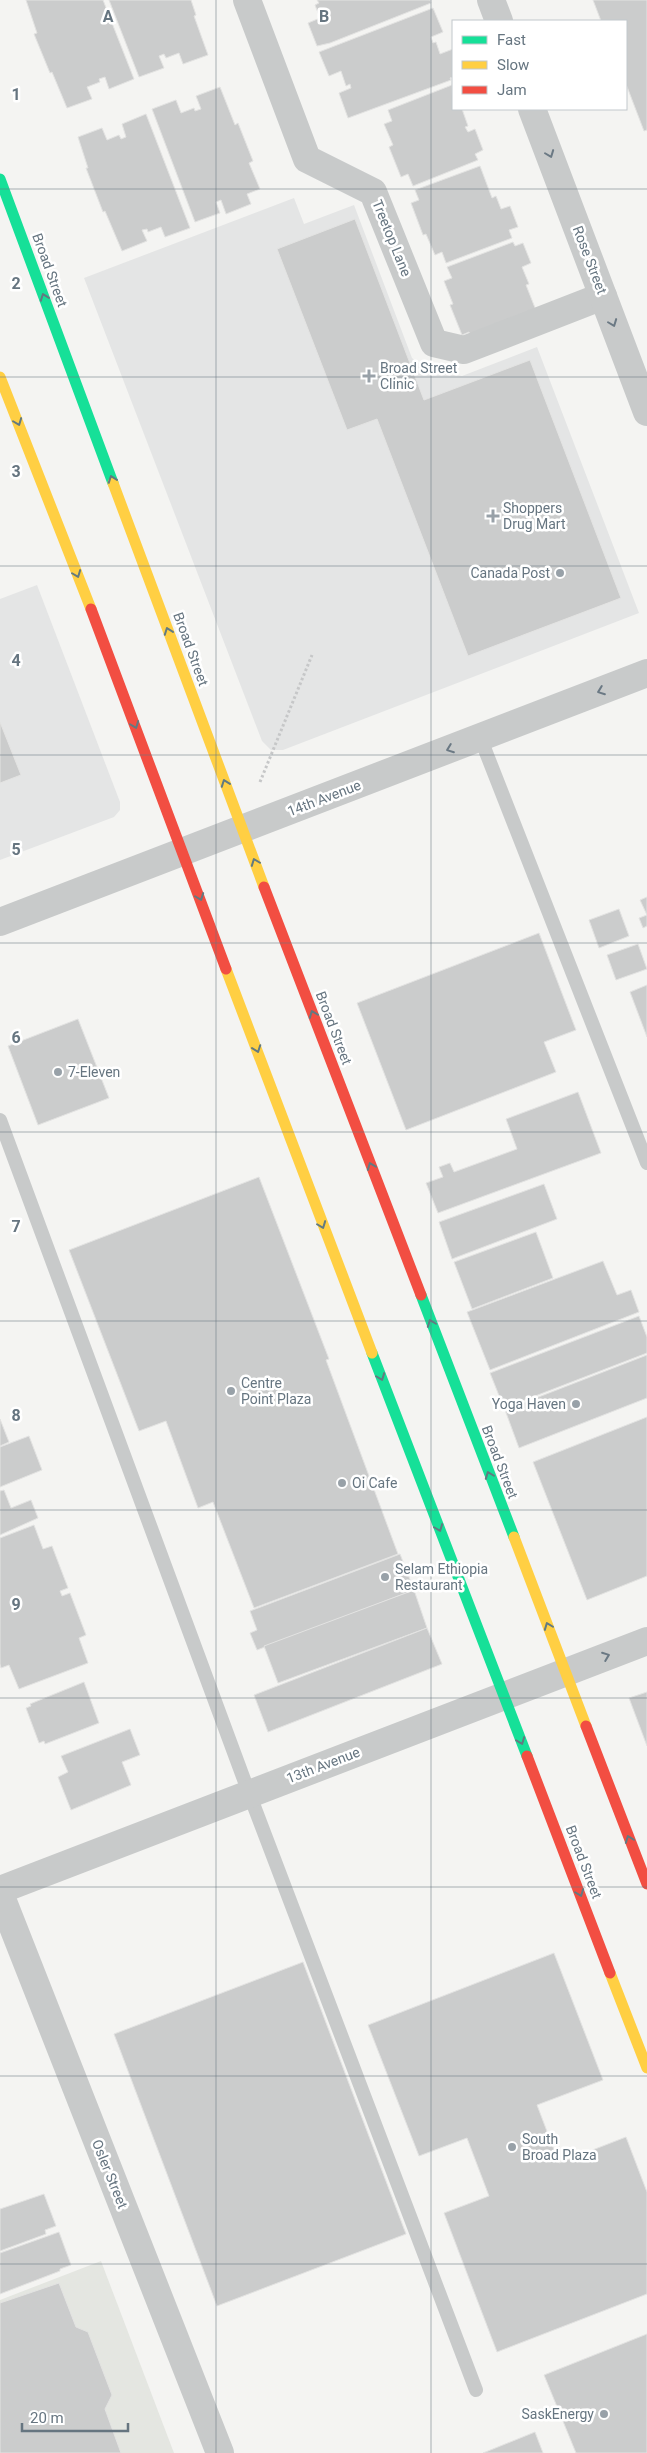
<svg xmlns="http://www.w3.org/2000/svg" width="647" height="2453" font-family="Roboto,sans-serif">
	<style>
		.built { fill: #e4e5e5 }
		.green { fill: #e4e6e1 }
		.building { fill: #cbcccc; stroke: #e3e3e2 }
		.lines { fill: none; stroke-linecap: round; stroke-linejoin: round }
		.path { stroke: #c6c7c8; stroke-width: 3; stroke-dasharray: 2.5 2.5; stroke-linecap: butt }
		.lane { stroke: #c8caca; stroke-width: 14 }
		.street { stroke: #c8caca; stroke-width: 28 }
		.fast { stroke: #16e098; stroke-width: 11 }
		.slow { stroke: #ffcf43; stroke-width: 11 }
		.jam { stroke: #f24e42; stroke-width: 11 }
		.oneway { stroke: #6b7984 }
		.oneway2 { stroke: #627a81 }
		.grid { fill: none; stroke: #667580; stroke-width: 1; stroke-opacity: 0.55 }
		.poi-dot { fill: #98a1a8; stroke: #fff; stroke-width: 2 }
		.labels { text-anchor: middle; stroke-width: 5; stroke-linejoin: round; paint-order: stroke }
		.street-label { font-size: 14px; fill: #667580; stroke: #fff }
		.poi-label { font-size: 14px; fill: #667580; stroke: #fff; text-anchor: start }
		.grid-label { font-size: 16px; text-anchor: middle; font-weight: bold; fill: #667580; stroke: #fff; stroke-width: 5; stroke-linejoin: round; paint-order: stroke }
	</style>
	<rect width="100%" height="100%" fill="#f4f4f2"/>
	<g class="built">
		<path d="M294,198l10,26 50,-19 58,153 10,8 13,6 27,4 75,-29 102,266 -356,137h-12l-9,-9 -178,-463z"/>
		<path d="M37,585l83,217v8l-6,7 -114,43v-261z"/>
	</g>
	<path class="green" d="M101,2261l73,192h-174v-153z"/>
	<g class="building">
		<path d="M26,0h77l31,79 -25,10 -4,-12 -6,2 1,3 -13,5 5,12 -25,9 -15,-36 -2,1 -16,-39 3,-1z"/>
		<path d="M109,0h82l5,15 -2,1 14,39 -25,9 -4,-11 -13,5 -2,-4 -5,2 5,12 -25,9z"/>
		<path d="M317,0h113l1,3 -101,40 -13,3 -9,-23 12,-5 -5,-13 4,-2z"/>
		<path d="M593,0h54v130l-3,1 -18,-47v-63h-25z"/>
		<path d="M433,8l10,24 -12,5 2,6 3,-1 4,12 13,-5v28l-3,1 1,2 -103,38 -9,-25 12,-5 -1,-4 -4,2 -5,-15 -12,5 -10,-24z"/>
		<path d="M452,85l1,24h11h-2l6,17 -3,1 3,5 7,-3 8,21 -8,4 3,6 -65,26 -5,-12 -7,3 -12,-30 4,-2 -9,-21 8,-3 -4,-11z"/>
		<path d="M220,87l15,38 3,-2 15,38 -4,2 11,26 -13,5 4,10 -25,10 -5,-14 -5,2 4,11 -25,9 -43,-113 24,-9 5,13 13,-5 1,3 6,-2 -5,-13z"/>
		<path d="M146,114l44,114 -25,9 -4,-10 -13,5 -1,-3 -5,1 5,11 -25,10 -17,-40 -2,1 -17,-44h2l-10,-31 24,-9 5,12 12,-5 2,4 5,-2 -4,-13z"/>
		<path d="M480,166l12,32 4,-2 5,13 9,-3 8,21 -9,3 3,8 -66,25 -4,-11 -7,3 -9,-21 -3,1 -12,-32 8,-3 -4,-10z"/>
		<path d="M355,219l69,181 106,-40 91,238 -153,58 -91,-237 -30,11 -70,-181z"/>
		<path d="M513,242l2,4 8,-3 8,20 -9,4 7,17 -3,1 13,33 -65,25 -5,-11 -7,3 -12,-30 3,-1 -9,-23 8,-3 -5,-11z"/>
		<path d="M0,722l21,53 -21,8z"/>
		<path d="M647,897v29l-4,2 -4,-10 8,-3 -7,-15z"/>
		<path d="M619,909l10,27 -30,12 -10,-28z"/>
		<path d="M539,933l37,97 -32,12 12,30 -150,58 -49,-127z"/>
		<path d="M638,944l9,25 -31,11 -9,-25z"/>
		<path d="M647,985v52l-17,-45z"/>
		<path d="M78,1019l31,79 -71,27 -30,-79z"/>
		<path d="M578,1092l23,61 -163,60 -12,-30 17,-6 -4,-10 11,-4 4,9 63,-23 -11,-30z"/>
		<path d="M259,1177l70,182 -3,1 72,194 -144,54 -41,-106 -15,6 -32,-87 -27,10 -70,-181z"/>
		<path d="M544,1184l13,35 -105,40 -13,-37z"/>
		<path d="M536,1232l17,46 -81,31 -18,-47z"/>
		<path d="M603,1261l14,34 14,-5 8,22 -149,58 -23,-58z"/>
		<path d="M639,1316l8,21v16l-143,55 -14,-35z"/>
		<path d="M647,1355v43l-128,50 -14,-38z"/>
		<path d="M647,1417v159l-60,24 -54,-138z"/>
		<path d="M0,1419l9,23 -9,4z"/>
		<path d="M29,1436l13,34 -42,17v-40z"/>
		<path d="M4,1490l7,18 20,-8 7,18 -38,17v-44z"/>
		<path d="M34,1525l9,24 9,-3 16,42 -8,3 2,5 8,-3 16,42 -7,3 9,25 -69,26 -10,-24 -8,3 -1,-4v-126z"/>
		<path d="M400,1554l14,36 -157,60 -7,-17 7,-3 -7,-19z"/>
		<path d="M414,1590l13,38 -149,55 -14,-37z"/>
		<path d="M427,1628l15,36 -174,68 -14,-37z"/>
		<path d="M84,1682l15,41 -54,21 -1,-3 -5,2 -13,-35 5,-2 -1,-2z"/>
		<path d="M647,1692v54l-18,-48z"/>
		<path d="M130,1729l10,26 -18,7 9,23 -60,25 -13,-33 10,-5 -7,-16z"/>
		<path d="M554,1953l49,127 -66,25 22,58 67,-26 21,55v102l-150,58 -53,-139 45,-17 -22,-58 -48,18 -51,-131z"/>
		<path d="M303,1962l103,272 -189,72 -103,-272z"/>
		<path d="M44,2194l12,32 -11,4 1,4 -46,17v-42z"/>
		<path d="M59,2232l12,33 -11,4v2l-60,23v-41z"/>
		<path d="M59,2283l17,44 12,5 24,63 -7,14 16,44h-121v-150z"/>
		<path d="M647,2334v119h-71l-32,-78z"/>
		<path d="M535,2432l8,21h-60z"/>
	</g>
	<g class="lines">
		<path class="path" d="M260,782l52,-127"/>
		<g class="lane">
			<path d="M480,737l167,426"/>
			<path d="M0,1120l249,673 227,597"/>
		</g>
		<g class="street">
			<path d="M247,0l60,159 66,33 61,151 30,7 139,-54"/>
			<path d="M491,0l8,21"/>
			<path d="M532,109l115,303"/>
			<path d="M0,922l647,-249"/>
			<path d="M0,1890l647,-249"/>
			<path d="M0,1894l220,559"/>
		</g>
		<g class="fast">
			<path d="M0,179l113,304"/>
			<path d="M421,1295l93,242"/>
			<path d="M372,1353l155,403"/>
		</g>
		<g class="slow">
			<path d="M0,377l91,232"/>
			<path d="M113,483l151,404"/>
			<path d="M226,969l146,384"/>
			<path d="M514,1537l72,189"/>
			<path d="M610,1973l37,95"/>
		</g>
		<g class="jam">
			<path d="M91,609l135,360"/>
			<path d="M264,887l157,408"/>
			<path d="M586,1726l61,158"/>
			<path d="M527,1756l83,217"/>
		</g>
	</g>
	<defs><path id="oneway-chevron" d="M-2-3.5L2.5 0L-2 3.5" fill="none" stroke-width="1.6" stroke-linecap="round" stroke-linejoin="round" transform="scale(1.25)"/></defs>
	<g class="oneway">
		<use href="#oneway-chevron" transform="translate(550 154) rotate(69)"/>
		<use href="#oneway-chevron" transform="translate(613 323) rotate(69)"/>
		<use href="#oneway-chevron" transform="translate(601 691) rotate(159)"/>
		<use href="#oneway-chevron" transform="translate(450 749) rotate(159)"/>
		<use href="#oneway-chevron" transform="translate(606 1656) rotate(-21)"/>
	</g>
	<g class="oneway2">
		<use href="#oneway-chevron" transform="translate(44 297) rotate(-110)"/>
		<use href="#oneway-chevron" transform="translate(18 422) rotate(69)"/>
		<use href="#oneway-chevron" transform="translate(112 479) rotate(-110)"/>
		<use href="#oneway-chevron" transform="translate(77 574) rotate(69)"/>
		<use href="#oneway-chevron" transform="translate(168 631) rotate(-110)"/>
		<use href="#oneway-chevron" transform="translate(135 725) rotate(69)"/>
		<use href="#oneway-chevron" transform="translate(225 783) rotate(-110)"/>
		<use href="#oneway-chevron" transform="translate(255 862) rotate(-111)"/>
		<use href="#oneway-chevron" transform="translate(200 897) rotate(69)"/>
		<use href="#oneway-chevron" transform="translate(313 1014) rotate(-111)"/>
		<use href="#oneway-chevron" transform="translate(257 1049) rotate(70)"/>
		<use href="#oneway-chevron" transform="translate(371 1166) rotate(-111)"/>
		<use href="#oneway-chevron" transform="translate(322 1225) rotate(69)"/>
		<use href="#oneway-chevron" transform="translate(431 1323) rotate(-111)"/>
		<use href="#oneway-chevron" transform="translate(381 1377) rotate(69)"/>
		<use href="#oneway-chevron" transform="translate(489 1475) rotate(-111)"/>
		<use href="#oneway-chevron" transform="translate(439 1528) rotate(69)"/>
		<use href="#oneway-chevron" transform="translate(548 1626) rotate(-111)"/>
		<use href="#oneway-chevron" transform="translate(521 1741) rotate(69)"/>
		<use href="#oneway-chevron" transform="translate(629 1839) rotate(-111)"/>
		<use href="#oneway-chevron" transform="translate(580 1893) rotate(69)"/>
	</g>
	<path class="grid" d="M216,0v2453M431,0v2453M0,189h647M0,377h647M0,566h647M0,755h647M0,943h647M0,1132h647M0,1321h647M0,1510h647M0,1698h647M0,1887h647M0,2076h647M0,2264h647"/>
	<g class="poi-dot">
		<path d="M366.5 368.5h5v5h5v5h-5v5h-5v-5h-5v-5h5z"/>
		<path d="M490.5 508.5h5v5h5v5h-5v5h-5v-5h-5v-5h5z"/>
		<circle cx="560" cy="573" r="5"/>
		<circle cx="58" cy="1072" r="5"/>
		<circle cx="231" cy="1391" r="5"/>
		<circle cx="576" cy="1404" r="5"/>
		<circle cx="342" cy="1483" r="5"/>
		<circle cx="385" cy="1577" r="5"/>
		<circle cx="512" cy="2147" r="5"/>
		<circle cx="604" cy="2414" r="5"/>
	</g>
	<g class="labels">
		<g class="street-label">
			<text transform="translate(392 238) rotate(68)" y="5">Treetop Lane</text>
			<text transform="translate(590 260) rotate(69)" y="5">Rose Street</text>
			<text transform="translate(50 270) rotate(70)" y="5">Broad Street</text>
			<text transform="translate(191 649) rotate(70)" y="5">Broad Street</text>
			<text transform="translate(324 798) rotate(-21)" y="5">14th Avenue</text>
			<text transform="translate(334 1028) rotate(69)" y="5">Broad Street</text>
			<text transform="translate(500 1462) rotate(69)" y="5">Broad Street</text>
			<text transform="translate(323 1765) rotate(-21)" y="5">13th Avenue</text>
			<text transform="translate(584 1862) rotate(69)" y="5">Broad Street</text>
			<text transform="translate(110 2174) rotate(68)" y="5">Osler Street</text>
		</g>
		<g class="poi-label">
			<text x="380" y="373">Broad Street<tspan x="380" dy="16">Clinic</tspan></text>
			<text x="503" y="513">Shoppers<tspan x="503" dy="16">Drug Mart</tspan></text>
			<text x="550" y="578" text-anchor="end">Canada Post</text>
			<text x="68" y="1077">7-Eleven</text>
			<text x="241" y="1388">Centre<tspan x="241" dy="16">Point Plaza</tspan></text>
			<text x="566" y="1409" text-anchor="end">Yoga Haven</text>
			<text x="352" y="1488">Oi Cafe</text>
			<text x="395" y="1574">Selam Ethiopia<tspan x="395" dy="16">Restaurant</tspan></text>
			<text x="522" y="2144">South<tspan x="522" dy="16">Broad Plaza</tspan></text>
			<text x="594" y="2419" text-anchor="end">SaskEnergy</text>
		</g>
	</g>
	<g class="grid-label">
		<text x="108" y="22">A</text>
		<text x="324" y="22">B</text>
		<text x="16" y="100">1</text>
		<text x="16" y="289">2</text>
		<text x="16" y="477">3</text>
		<text x="16" y="666">4</text>
		<text x="16" y="855">5</text>
		<text x="16" y="1043">6</text>
		<text x="16" y="1232">7</text>
		<text x="16" y="1421">8</text>
		<text x="16" y="1610">9</text>
	</g>
	<rect x="452" y="20" width="175" height="90" fill="#ffffff" stroke="#c2c8cc"/>
	<rect x="462" y="36" width="25" height="8" fill="#16e098" stroke="#c2c8cc"/>
	<text x="497" y="45" font-size="15" fill="#667580">Fast</text>
	<rect x="462" y="61" width="25" height="8" fill="#ffcf43" stroke="#c2c8cc"/>
	<text x="497" y="70" font-size="15" fill="#667580">Slow</text>
	<rect x="462" y="86" width="25" height="8" fill="#f24e42" stroke="#c2c8cc"/>
	<text x="497" y="95" font-size="15" fill="#667580">Jam</text>
	<path d="M22 2423v8h106v-8" fill="none" stroke="#667580" stroke-width="2.5"/>
	<text x="30" y="2423" font-size="15" fill="#667580" stroke="#ffffff" stroke-width="4" paint-order="stroke">20 m</text>
</svg>
